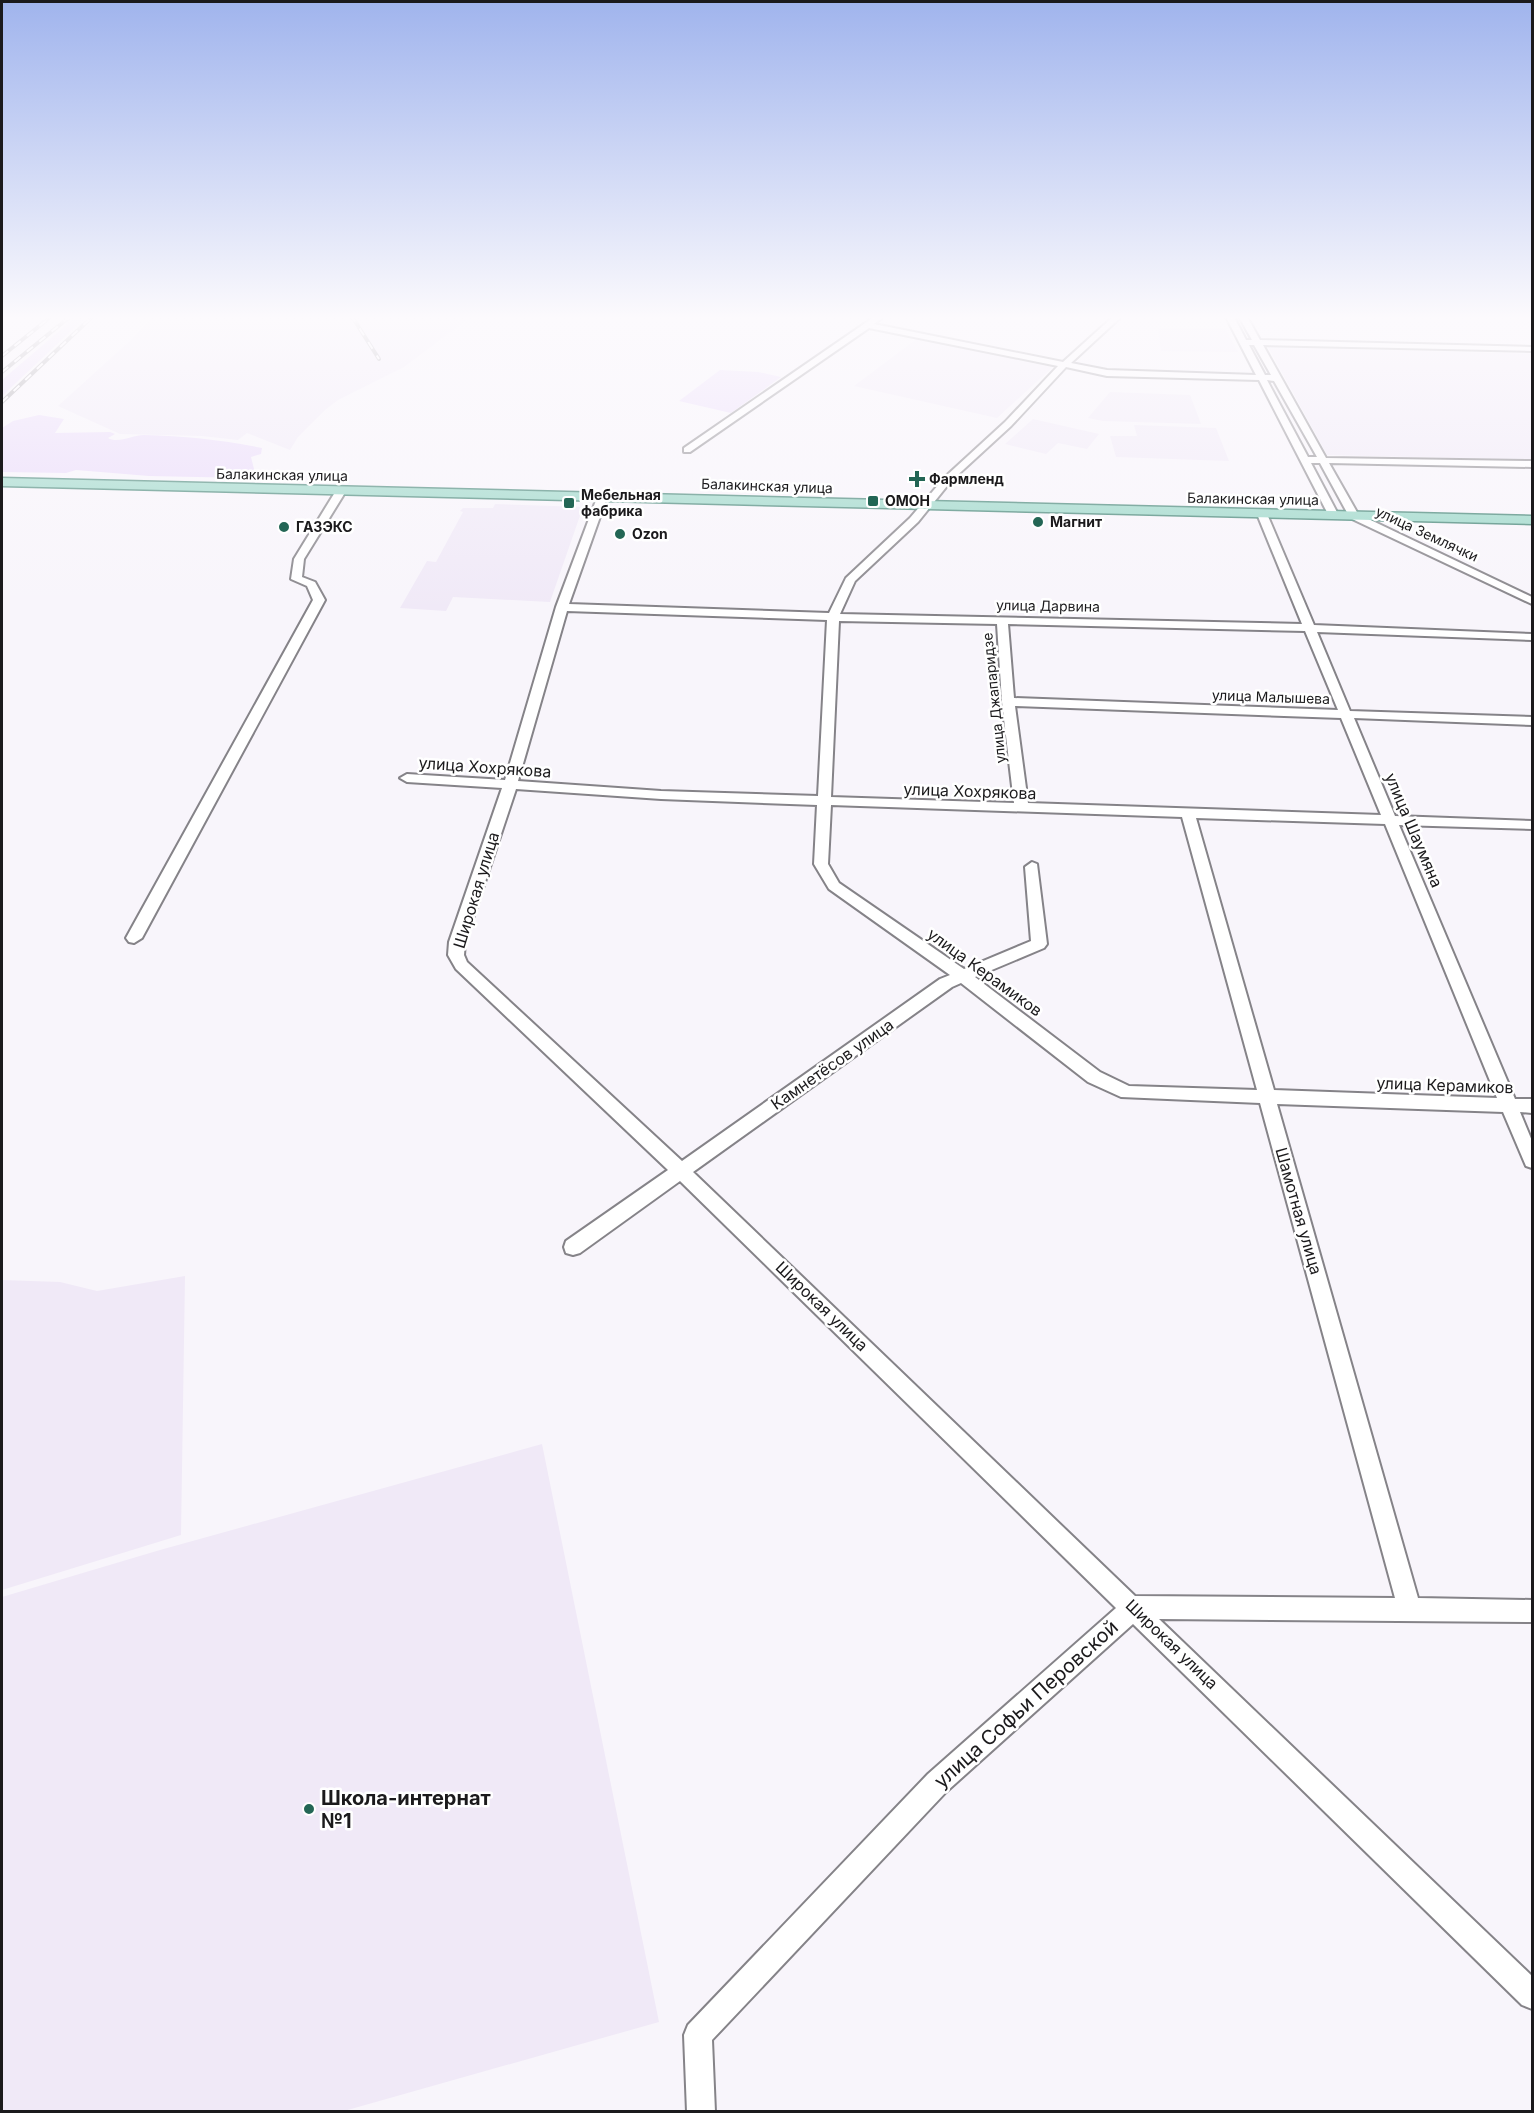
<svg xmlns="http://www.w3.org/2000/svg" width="1534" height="2113" font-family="Inter,sans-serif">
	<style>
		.built { fill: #f0e9f7 }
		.green { fill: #e9d9fa }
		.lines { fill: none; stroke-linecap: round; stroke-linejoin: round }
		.minor-casing { stroke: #858388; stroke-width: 4 }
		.major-casing { stroke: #3f8272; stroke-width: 3 }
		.minor { fill: #fff; fill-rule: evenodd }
		.major { fill: #97d6c6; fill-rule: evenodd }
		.rail-casing { stroke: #949297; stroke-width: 4 }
		.rail { stroke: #fff; stroke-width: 2; stroke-dasharray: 8; stroke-linecap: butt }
		.poi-dot { fill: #236655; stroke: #fff; stroke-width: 2 }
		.labels { text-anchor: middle; stroke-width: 5; stroke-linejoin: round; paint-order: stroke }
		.far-street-label { font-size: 14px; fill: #1b1a1c; stroke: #fff }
		.far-poi-label { font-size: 14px; font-weight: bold; fill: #1b1a1c; stroke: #fff; text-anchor: start }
		.street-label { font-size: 16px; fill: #1b1a1c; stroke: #fff }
		.near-street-label { font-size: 20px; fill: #1b1a1c; stroke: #fff }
		.near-poi-label { font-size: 20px; font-weight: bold; fill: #1b1a1c; stroke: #fff; text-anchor: start }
	</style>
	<rect width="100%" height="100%" fill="#f8f5fb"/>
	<g class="built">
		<path d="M154,315h319l-69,52 -66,33 -13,10 -27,27 -8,13 -43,-17 -9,7 -36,-4 -82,-2 -62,-28 74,-67z"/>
		<path d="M1158,328h67l13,24 -77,-1z"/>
		<path d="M918,338l18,4 118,24 -57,52 -143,-32z"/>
		<path d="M1268,347l264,7v106l-205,-5z"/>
		<path d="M1110,392l80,3 11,29 -98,-3 -15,-3z"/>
		<path d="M1033,419l66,15 -12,15 -29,-6 -12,11 -41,-10z"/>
		<path d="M1134,425l82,3 13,33 -113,-4 -6,-21h27z"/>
		<path d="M495,504l88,3 -33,95 -97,-5 -7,14 -46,-3 27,-47 9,1 27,-50 -3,-1 3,-3h30z"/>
		<path d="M185,1276l-4,259 -179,55v-310l58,2 37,9z"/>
		<path d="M542,1444l117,578 -315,89h-342v-514l158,-47z"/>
	</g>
	<g class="green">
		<path d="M78,315h10l-86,81v-16z"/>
		<path d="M720,370l38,2 23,5 -50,36 -52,-12z"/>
		<path d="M39,415l25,4 -9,14 55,-1 5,2 -7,4c10,6 25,-3 36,-3 41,1 79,5 118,13l-1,6 -10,3 3,12 -4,7 -5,2 -96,-2 -73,-6 -10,3 -64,-1v-44l11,-7z"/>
	</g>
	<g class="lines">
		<defs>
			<g id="minor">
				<path d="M877,315h9l-12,9 189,38 52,-47h8l-52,48 36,7 149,5 -31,-60h8l13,25h6l-14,-25h8l14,25 272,7v4l-269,-6 63,113 206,3v6l-203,-4 29,51 174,83v7l-182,-86 -30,-55h-9l28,53 -9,2 -71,-138 -152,-4 -41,-9 -55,59 -60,55 -33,41 -63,59 -15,33 462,10 -45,-110 5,-3 5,3 47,111 218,9v6l-215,-8 33,79 182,6v8l-178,-7 41,98 137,5v8l-133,-4 116,274h17v14l-12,-1 12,29v27l-6,-2 -23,-54 -226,-8 141,494 114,2v22l-373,-3 373,357v33l-10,-4 -389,-381 -187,168 -234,248 3,72h-28l-3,-77 4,-10 240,-251 188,-166 -436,-427 -100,72 -7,2 -7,-2 -2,-6 2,-6 102,-71 -212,-201 -8,-14 1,-13 53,-154 -95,-6 -7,-4 7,-4 98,6 51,-173 42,-112 9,2 -38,107 260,9 17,-35 64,-60 35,-41 60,-55 53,-56 -189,-38 -179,124h-6v-4zM1249,345h5l17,30h-6zM1267,380l7,1 43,76h-9zM567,611l260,9 -9,176 -157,-5 -143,-10zM839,621l158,3 5,78 12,101 -183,-6zM1008,624l297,7 33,79 -324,-12zM1015,706l326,12 40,97 -353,-12zM516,789l145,10 156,6 -3,59 15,25 121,86 -10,4 -258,182 -215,-199 -3,-7 1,-13zM831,805l351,12 75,273 -128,-4 -29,-14 -125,-95 69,-29 3,-4 -10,-80 -5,-2 -7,5 6,74 -67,28 -125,-86 -11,-19zM1196,818l189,6 112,274 -223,-8zM961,983l127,99 33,15 139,6 135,495 -260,-2 -442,-424 259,-185z"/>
				<path d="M337,489l9,2 -42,68 -2,18 13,5 10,18 -183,338 -8,5 -5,-1 -3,-4 187,-338 -6,-14 -16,-7 3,-20z"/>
			</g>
			<path id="major" d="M2,478l1530,38v8l-1530,-38z"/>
		</defs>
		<use href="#minor" class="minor-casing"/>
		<use href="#major" class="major-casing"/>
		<use href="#minor" class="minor"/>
		<use href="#major" class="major"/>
		<defs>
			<g id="rail">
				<path d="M351,315l28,44"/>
				<path d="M2,356l51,-41"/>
				<path d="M2,372l70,-57"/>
				<path d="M2,402l92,-87"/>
			</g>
		</defs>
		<use href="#rail" class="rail-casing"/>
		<use href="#rail" class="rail"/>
	</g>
	<linearGradient id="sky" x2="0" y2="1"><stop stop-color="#a0b4ed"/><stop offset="0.52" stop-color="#fcfafd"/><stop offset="1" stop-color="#fcfafd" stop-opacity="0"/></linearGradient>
	<rect width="1534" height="611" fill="url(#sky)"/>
	<g class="poi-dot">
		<path d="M914 470h6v6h6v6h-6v6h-6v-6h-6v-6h6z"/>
		<rect x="867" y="495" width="12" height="12" rx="3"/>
		<rect x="563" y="497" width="12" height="12" rx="3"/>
		<circle cx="1038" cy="522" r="6"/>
		<circle cx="284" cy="527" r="6"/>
		<circle cx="620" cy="534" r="6"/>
		<circle cx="309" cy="1809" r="6"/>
	</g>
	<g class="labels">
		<g class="far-street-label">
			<text transform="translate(282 475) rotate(1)" y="5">Балакинская улица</text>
			<text transform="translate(767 486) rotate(2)" y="5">Балакинская улица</text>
			<text transform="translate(1253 499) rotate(1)" y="5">Балакинская улица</text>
			<text transform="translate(1427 534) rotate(25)" y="5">улица Землячки</text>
			<text transform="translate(1048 606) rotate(1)" y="5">улица Дарвина</text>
			<text transform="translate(1271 697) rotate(2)" y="5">улица Малышева</text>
			<text transform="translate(994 698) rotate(-96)" y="5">улица Джапаридзе</text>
		</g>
		<g class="far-poi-label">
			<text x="929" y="484">Фармленд</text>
			<text x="581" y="500">Мебельная<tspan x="581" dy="16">фабрика</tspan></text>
			<text x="885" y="506">ОМОН</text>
			<text x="1050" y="527">Магнит</text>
			<text x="296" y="532">ГАЗЭКС</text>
			<text x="632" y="539">Ozon</text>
		</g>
		<g class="street-label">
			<text transform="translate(485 767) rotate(4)" y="6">улица Хохрякова</text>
			<text transform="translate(970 791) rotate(2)" y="6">улица Хохрякова</text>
			<text transform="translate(1414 830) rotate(67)" y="6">улица Шаумяна</text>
			<text transform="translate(476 890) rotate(-73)" y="6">Широкая улица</text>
			<text transform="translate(985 972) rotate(36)" y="6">улица Керамиков</text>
			<text transform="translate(832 1064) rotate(-35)" y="6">Камнетёсов улица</text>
			<text transform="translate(1445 1085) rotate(2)" y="6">улица Керамиков</text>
			<text transform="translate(1299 1211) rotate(74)" y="6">Шамотная улица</text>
			<text transform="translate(822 1306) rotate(44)" y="6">Широкая улица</text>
			<text transform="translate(1172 1644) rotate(44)" y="6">Широкая улица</text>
		</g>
		<g class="near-street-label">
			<text transform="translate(1026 1704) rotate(-42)" y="7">улица Софьи Перовской</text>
		</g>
		<g class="near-poi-label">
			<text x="321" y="1805">Школа-интернат<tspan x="321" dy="23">№1</tspan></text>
		</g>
	</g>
	<rect width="1534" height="2113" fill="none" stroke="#1b1a1c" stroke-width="6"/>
</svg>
